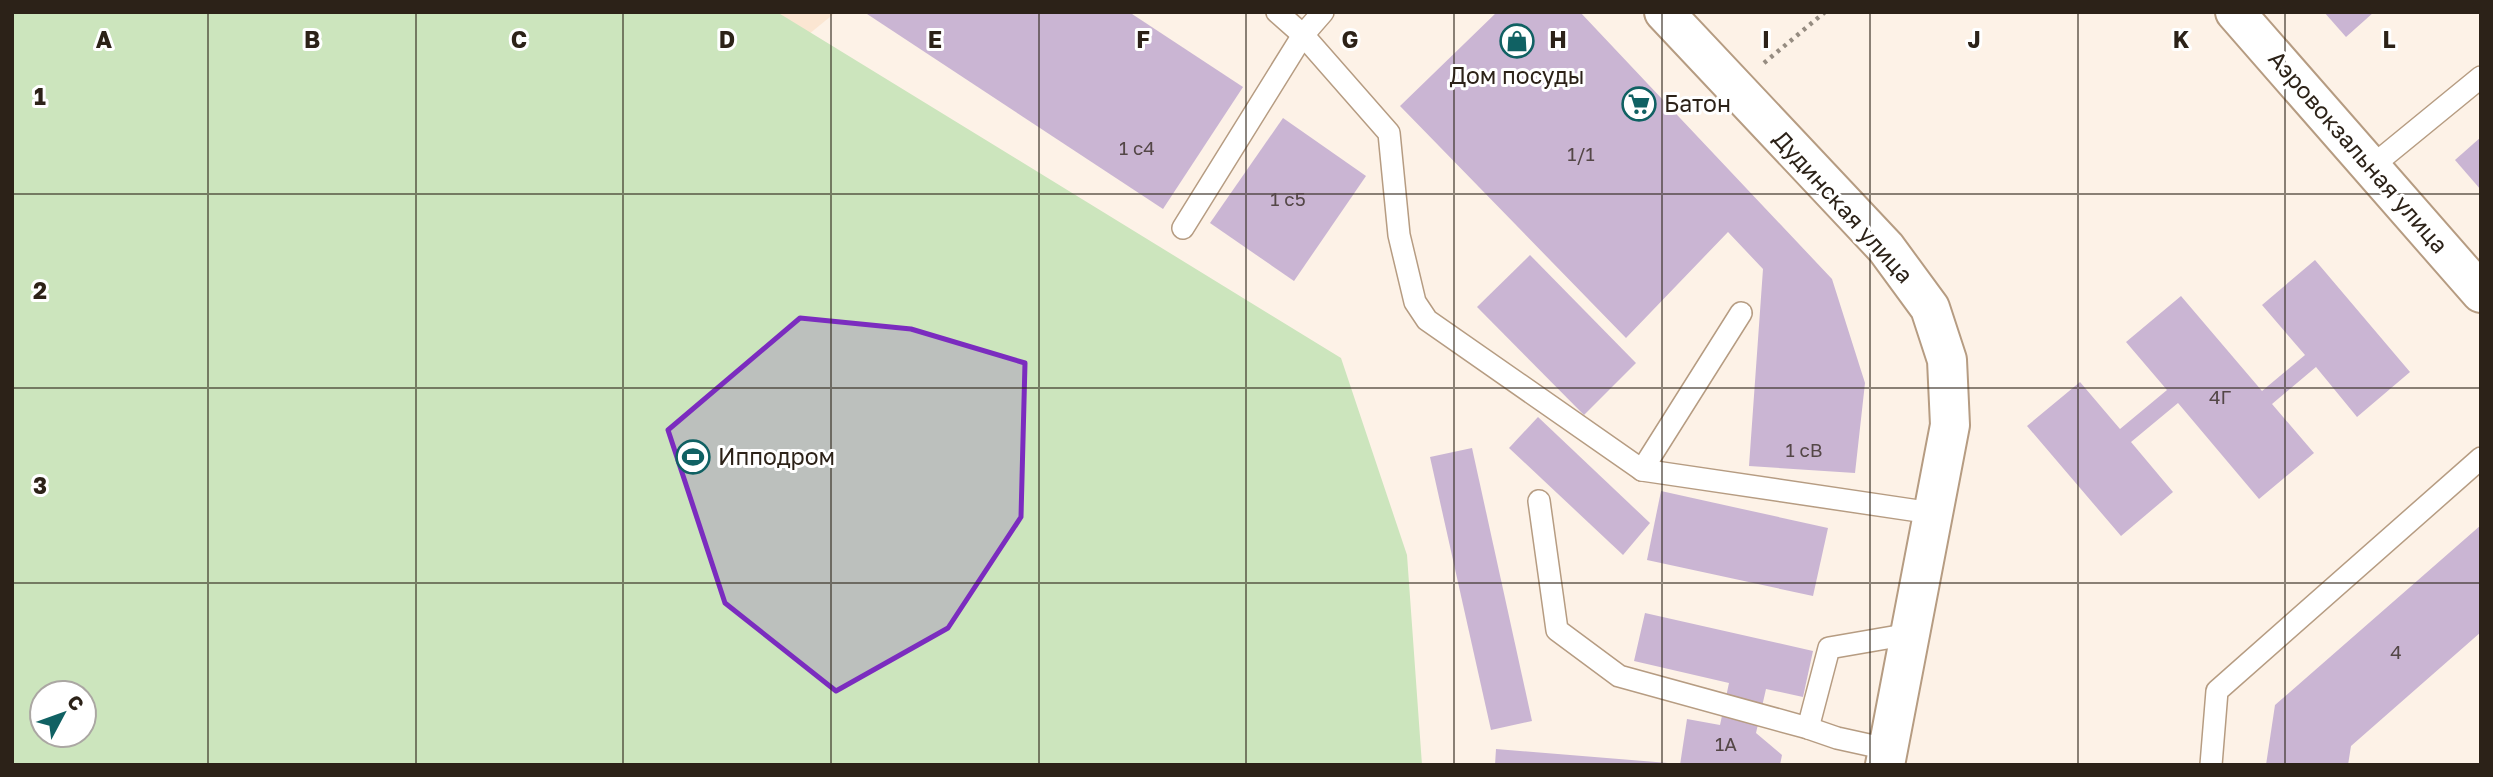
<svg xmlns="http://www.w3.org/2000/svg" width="2493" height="777" font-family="'Golos Text',sans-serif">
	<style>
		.built { fill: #fbe6d2 }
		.green { fill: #cce5bd; fill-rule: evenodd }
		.building { fill: #cab5d3 }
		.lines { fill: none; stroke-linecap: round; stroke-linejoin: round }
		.service-casing { stroke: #b69c82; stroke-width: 24 }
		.minor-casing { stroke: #b69c82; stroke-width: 42 }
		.tertiary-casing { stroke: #b69c82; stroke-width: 42 }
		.path { stroke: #968c81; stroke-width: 4.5; stroke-dasharray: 3.5 5; stroke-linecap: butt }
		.service { stroke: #fff; stroke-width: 21 }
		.minor { stroke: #fff; stroke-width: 38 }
		.tertiary { stroke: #fff; stroke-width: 38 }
		.marked { fill: #7b2cbf; fill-opacity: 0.2; stroke: #7b2cbf; stroke-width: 5; stroke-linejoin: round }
		.grid { fill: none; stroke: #2c2218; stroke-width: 2; stroke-opacity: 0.55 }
		.labels { text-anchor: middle; stroke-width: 6; stroke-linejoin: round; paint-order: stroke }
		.number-label { font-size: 19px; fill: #544747 }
		.poi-label { font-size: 23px; fill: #2c2218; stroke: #fff; text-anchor: start }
		.street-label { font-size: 23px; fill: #2c2218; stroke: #fff }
		.grid-label { font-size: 23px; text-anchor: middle; font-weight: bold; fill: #2c2218; stroke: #fff; stroke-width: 6; stroke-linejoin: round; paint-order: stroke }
	</style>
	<rect width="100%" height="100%" fill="#fdf2e7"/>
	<path class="built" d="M777,12h59l-27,22z"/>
	<path class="green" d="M12,12h765l564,346 66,197 15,210h-1410zM42,693h42v42h-42z"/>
	<g class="building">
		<path d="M864,12h265l114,75 -80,122z"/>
		<path d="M1497,12h83l252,267 33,104 -10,90 -106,-7 14,-197 -35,-37 -102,106 -226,-232z"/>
		<path d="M2324,12h50l-28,25z"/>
		<path d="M1283,118l83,58 -72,105 -84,-58z"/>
		<path d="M2481,137v53l-26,-30z"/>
		<path d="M1530,255l106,108 -52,52 -107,-108z"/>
		<path d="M2315,260l95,112 -53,45 -41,-50 -44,37 42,49 -55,46 -81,-96 -47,39 42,50 -52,44 -94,-110 53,-44 40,47 47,-39 -41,-48 55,-46 81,95 43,-36 -43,-50z"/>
		<path d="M1538,417l112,106 -27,32 -114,-107z"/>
		<path d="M1472,448l60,273 -41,9 -61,-273z"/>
		<path d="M1661,491l167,37 -15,68 -166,-36z"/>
		<path d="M2481,525v107l-130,114 -3,19h-82l9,-60z"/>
		<path d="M1645,613l168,38 -10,46 -37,-8 -10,44 26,22 -2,10h-100l7,-46 33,6 9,-42 -95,-22z"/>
		<path d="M1496,749l172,14v2h-173z"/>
	</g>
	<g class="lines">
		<defs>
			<g id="service">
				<path d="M1277,12l26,23 86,98 10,102 16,67 12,18 215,150 290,43"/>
				<path d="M2371,167l110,-90"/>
				<path d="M1183,228l120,-193 20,-23"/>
				<path d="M1642,470l99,-157"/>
				<path d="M1539,501l18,129 62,46 189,52 29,10 50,11"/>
				<path d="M1808,728l21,-80 81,-14"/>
				<path d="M2211,765l6,-74 264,-233"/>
			</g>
			<path id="minor" d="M2235,12l246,281"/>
			<path id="tertiary" d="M1664,12l222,236 44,60 17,52 3,65 -65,340"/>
		</defs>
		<use href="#service" class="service-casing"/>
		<use href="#minor" class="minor-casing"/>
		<use href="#tertiary" class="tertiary-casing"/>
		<path class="path" d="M1764,63l61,-51"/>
		<use href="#service" class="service"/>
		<use href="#minor" class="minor"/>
		<use href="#tertiary" class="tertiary"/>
	</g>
	<path class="marked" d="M800,318l111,11 114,34 -4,154 -73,111 -112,63 -111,-88 -57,-173z"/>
	<path class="grid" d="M208,12v753M416,12v753M623,12v753M831,12v753M1039,12v753M1246,12v753M1454,12v753M1662,12v753M1870,12v753M2078,12v753M2285,12v753M12,194h2469M12,388h2469M12,583h2469"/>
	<defs>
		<symbol id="shop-ring" viewBox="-11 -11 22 22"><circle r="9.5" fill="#fff" stroke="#106163" stroke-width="1.5"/><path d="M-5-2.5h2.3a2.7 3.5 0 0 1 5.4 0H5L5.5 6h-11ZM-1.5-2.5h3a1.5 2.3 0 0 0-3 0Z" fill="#106163"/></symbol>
		<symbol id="supermarket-ring" viewBox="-11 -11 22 22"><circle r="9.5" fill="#fff" stroke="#106163" stroke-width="1.5"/><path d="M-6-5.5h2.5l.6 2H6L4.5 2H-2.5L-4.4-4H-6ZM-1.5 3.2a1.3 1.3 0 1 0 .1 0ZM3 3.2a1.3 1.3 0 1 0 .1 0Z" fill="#106163"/></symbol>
		<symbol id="stadium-ring" viewBox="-11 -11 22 22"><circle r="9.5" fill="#fff" stroke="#106163" stroke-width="1.5"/><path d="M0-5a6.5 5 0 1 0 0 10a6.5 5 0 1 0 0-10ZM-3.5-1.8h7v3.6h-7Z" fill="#106163"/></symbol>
	</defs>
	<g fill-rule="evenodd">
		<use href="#shop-ring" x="1498" y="22" width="38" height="38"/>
		<use href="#supermarket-ring" x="1620" y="85" width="38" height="38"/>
		<use href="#stadium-ring" x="674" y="438" width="38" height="38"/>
	</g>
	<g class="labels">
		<g class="number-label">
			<text x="1137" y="155">1 с4</text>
			<text x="1581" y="161">1/1</text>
			<text x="1288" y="206">1 с5</text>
			<text x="2220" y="404">4Г</text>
			<text x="1804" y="457">1 сВ</text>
			<text x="2396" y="659">4</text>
			<text x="1726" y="751">1А</text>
		</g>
		<g class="poi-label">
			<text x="1517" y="84" text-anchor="middle">Дом посуды</text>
			<text x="1664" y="112">Батон</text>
			<text x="718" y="465">Ипподром</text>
		</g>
		<g class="street-label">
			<text transform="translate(2358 152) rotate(49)" y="8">Аэровокзальная улица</text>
			<text transform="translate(1843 207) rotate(48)" y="8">Дудинская улица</text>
		</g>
	</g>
	<g class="grid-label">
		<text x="104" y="48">A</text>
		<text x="312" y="48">B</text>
		<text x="519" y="48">C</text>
		<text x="727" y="48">D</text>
		<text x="935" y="48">E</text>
		<text x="1143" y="48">F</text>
		<text x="1350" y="48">G</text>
		<text x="1558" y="48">H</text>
		<text x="1766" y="48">I</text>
		<text x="1974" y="48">J</text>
		<text x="2181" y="48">K</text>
		<text x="2389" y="48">L</text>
		<text x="40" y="105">1</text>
		<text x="40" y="299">2</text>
		<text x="40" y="494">3</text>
	</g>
	<rect width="2493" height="777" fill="none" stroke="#2c2218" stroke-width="28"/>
	<g transform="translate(63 714) rotate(49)"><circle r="33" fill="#ffffff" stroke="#aba7a3" stroke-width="2"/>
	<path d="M0-5L12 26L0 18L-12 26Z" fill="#106163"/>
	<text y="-10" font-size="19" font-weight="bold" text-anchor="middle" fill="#2c2218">С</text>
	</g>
</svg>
